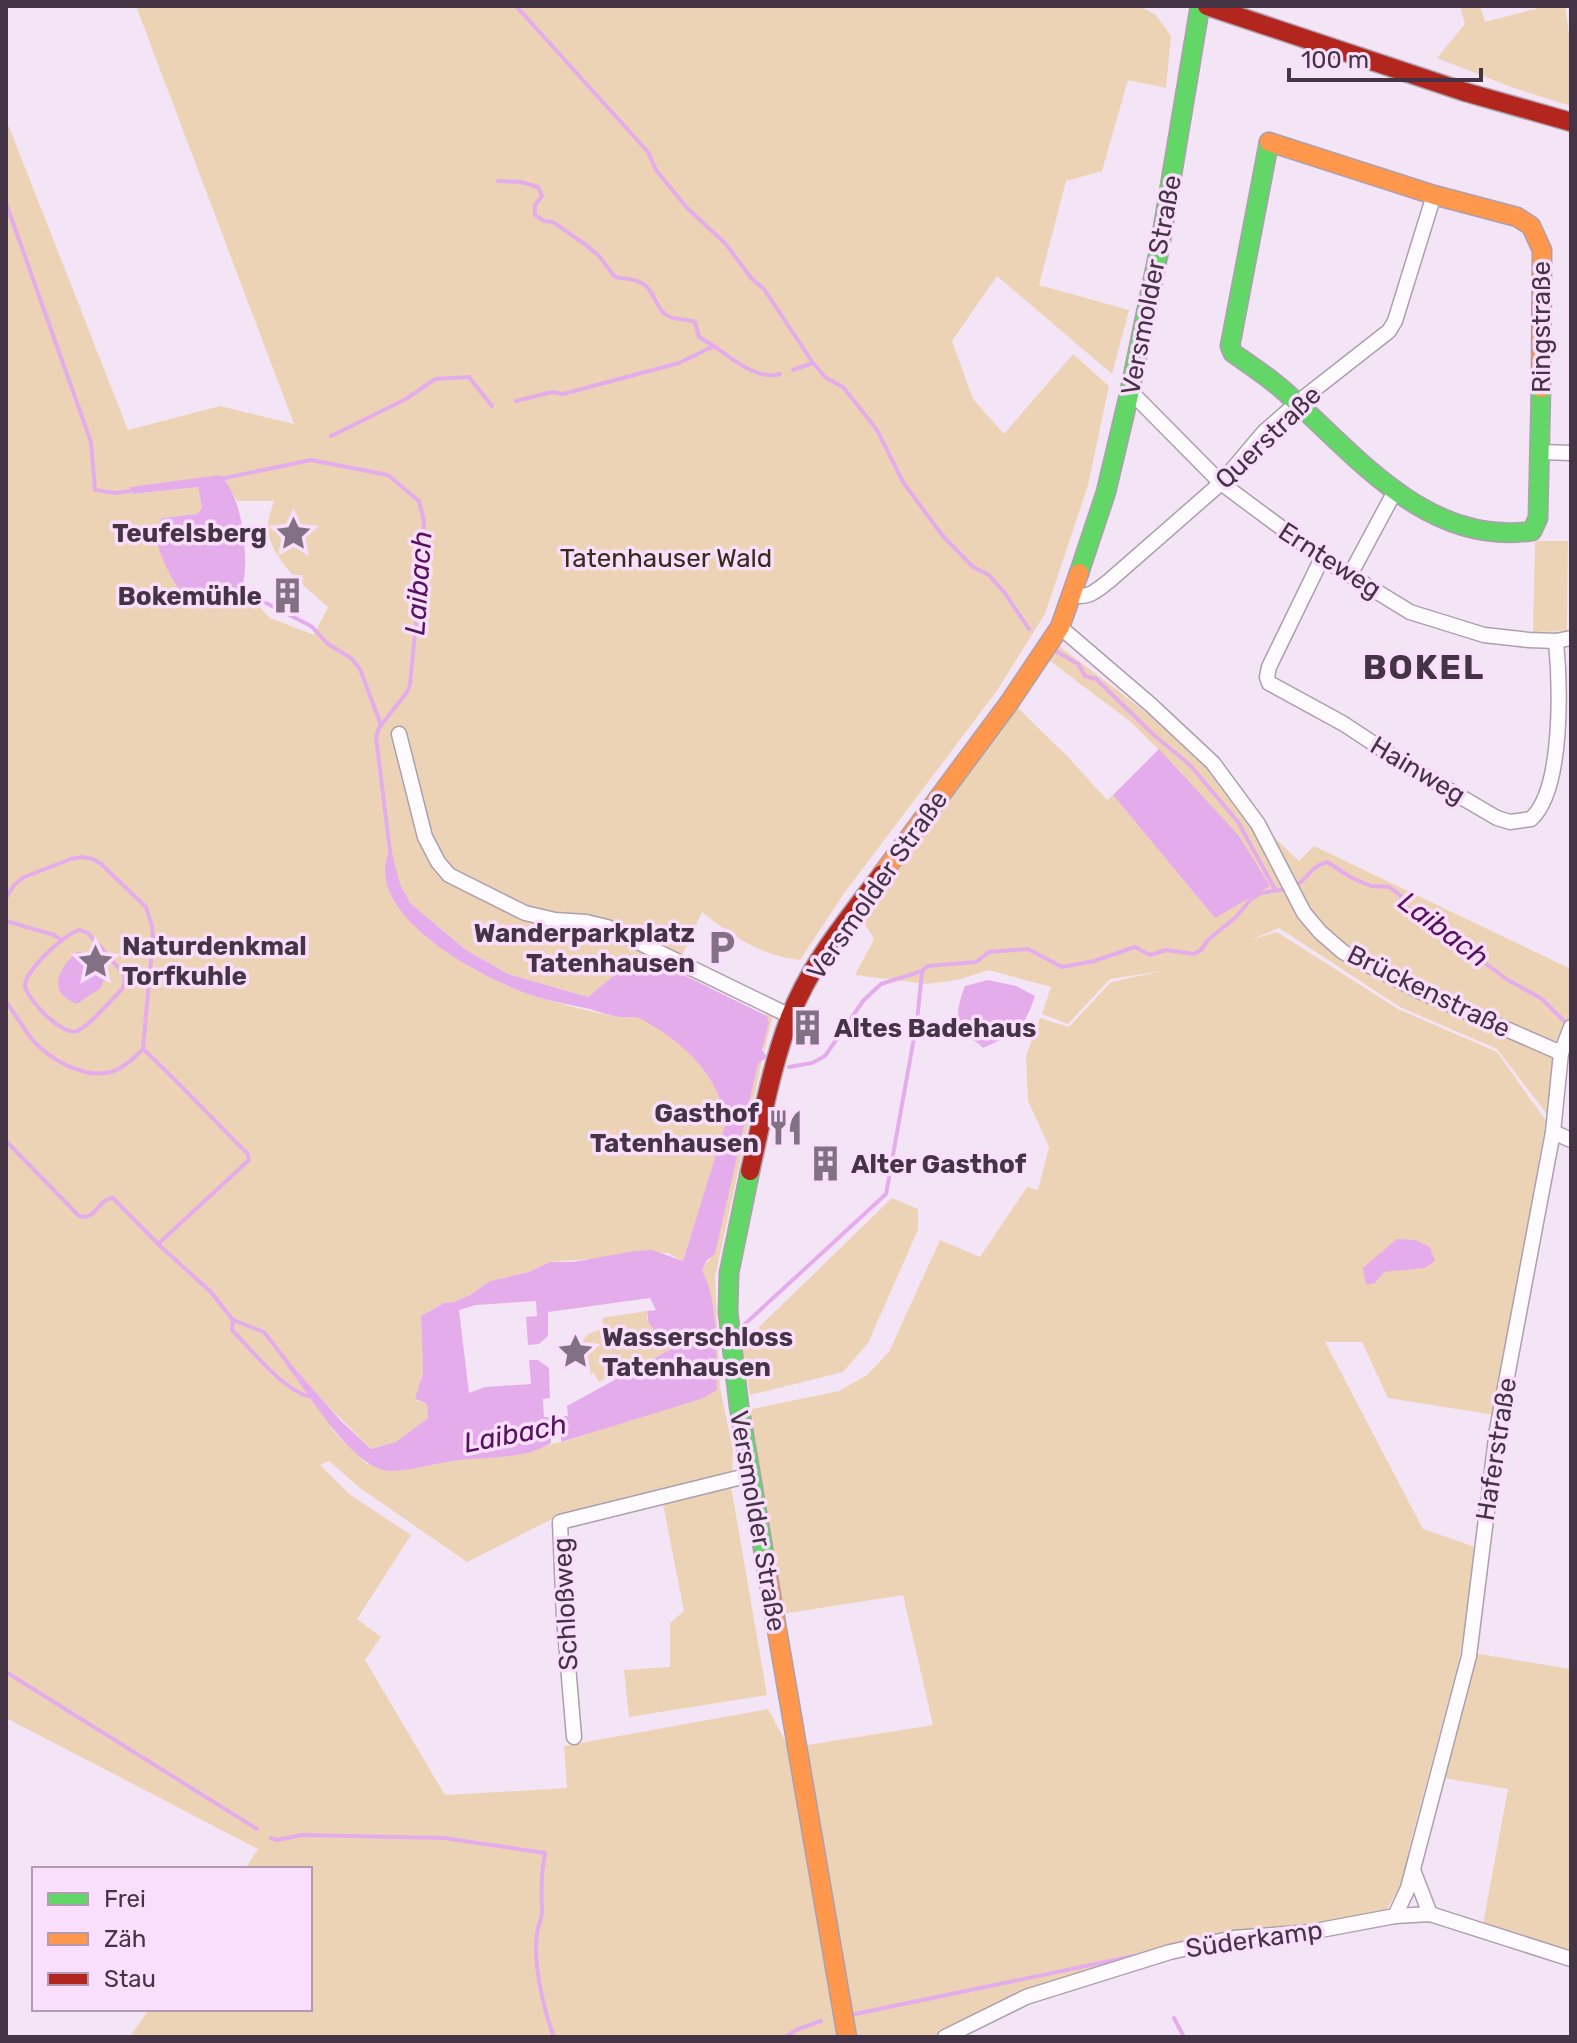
<svg xmlns="http://www.w3.org/2000/svg" width="1577" height="2043" font-family="Rubik,sans-serif">
	<style>
		.green { fill: #edd3b5; fill-rule: evenodd }
		.water { fill: #e5acec }
		.lines { fill: none; stroke-linecap: round; stroke-linejoin: round }
		.stream { stroke: #e5acec; stroke-width: 4 }
		.street-casing { stroke: #ad9fae; stroke-width: 17 }
		.fast-casing { stroke: #ad9fae; stroke-width: 21 }
		.slow-casing { stroke: #ad9fae; stroke-width: 21 }
		.jam-casing { stroke: #ad9fae; stroke-width: 21 }
		.street { stroke: #fdfbfe; stroke-width: 14 }
		.fast { stroke: #63d668; stroke-width: 18 }
		.slow { stroke: #ff974d; stroke-width: 18 }
		.jam { stroke: #b3261e; stroke-width: 18 }
		.labels { text-anchor: middle; stroke-width: 7; stroke-linejoin: round; paint-order: stroke }
		.street-label { font-size: 26px; fill: #453346; stroke: #fadffc }
		.poi-label { font-size: 26px; font-weight: bold; fill: #453346; stroke: #fadffc; text-anchor: end }
		.park-label { font-size: 26px; fill: #362c19; stroke: #fadffc }
		.water-label { font-size: 28px; font-style: italic; fill: #581360; stroke: #fadffc }
		.district-label { font-size: 34px; font-weight: bold; letter-spacing: 2px; fill: #453346; stroke: #fadffc }
	</style>
	<rect width="100%" height="100%" fill="#f4e5f6"/>
	<g class="green">
		<path d="M136,6h1003l17,9 15,21 -5,52 -38,-8 -26,91 -36,10 -27,104 90,25 -17,64 -115,-98 -45,65 21,58 31,35 69,-80 36,32 -21,99 -43,129 -49,78 -151,200 -45,68c-39,-4 -68,-24 -98,-48l-25,54 96,49 -9,38c-3,-11 3,-25 3,-37l-3,-4 -111,-52h-19l-46,37 -80,-23 -42,-24 -56,-47 -11,-19 -7,-30h-4c-24,64 103,130 152,144 25,7 52,14 78,19 8,1 17,-2 24,2 42,19 79,59 83,106l-42,136 -15,-8 -118,9 -21,10 -39,9 -20,14 -16,7 -10,1 -23,13 2,57c-5,8 -1,17 -8,24l2,4 10,3 1,14 -32,24 -25,7 -84,-84 36,48 12,20 32,31c50,-2 100,-3 149,-9 18,-2 30,-12 47,-13l153,-52c-2,-38 4,-85 -14,-120l8,-12 48,-194 4,-3 -47,216 5,111 13,62 -1,24 -182,46 -83,42 -107,-74 -31,-27 -9,4 29,29 62,41 -54,84 24,18 -16,23 80,135 122,-7 -3,-42 204,-37 21,39 144,-23 -30,-130 -121,19 -32,-193 2,-12 87,-18 28,-16 22,-23 51,-112 40,17 47,-70 11,3 11,-43 -21,-46 -2,-45 14,-38 29,9 42,-45 52,-11 -53,8 -42,45 -26,-10 9,-27 -62,-17 -32,10 -30,4 -72,-9 19,-36 -14,-23 157,-209 52,51 38,42 6,-5 102,123 -33,-145 -50,-50 -82,-62 9,-15c51,39 104,77 150,121 32,30 57,65 90,94l15,-15 257,123v50l-15,21 -7,77 -52,-68 -97,-42 -121,-79 -29,12 27,-8 121,77 99,43 49,69 -52,294 -106,-17 -26,-56h-37l98,187 58,20 -24,119 -48,180 -3,27 -20,36 -79,18 -71,2 -255,81 -48,25h-803l19,-28h161v-140h-65l13,-20 -252,-131v-1599l122,311 92,-24 74,18zM225,479l12,22h37c-2,7 -6,17 -6,25 0,33 38,61 60,81l-14,28 -44,-17 -28,-30 -34,15 -46,-85 35,-4 5,-6 -4,-21 -65,7 -2,-7z"/>
		<path d="M1460,6h20l5,16 61,-16h19l6,42v58l-57,-18 -77,-30 28,-34z"/>
		<path d="M1535,541h33l-1,90 -34,1z"/>
		<path d="M892,1198l26,11v21l-50,113 -25,29 -93,23 -10,-60 14,-3z"/>
		<path d="M647,1311v8l13,12 5,-1 8,18 -59,32 -2,-5 -13,7 -5,-9 -4,2c-8,-24 -18,-40 14,-46l-2,-11z"/>
		<path d="M731,1486l36,209 -138,22 -5,-47 46,-3v-44l14,-12 -21,-107z"/>
		<path d="M1473,1653l98,16v285l-88,-30 25,-135 -64,-11z"/>
	</g>
	<g class="water">
		<path d="M220,475c23,20 30,86 22,113 -15,7 -31,18 -47,15 -17,-4 -42,-58 -39,-74 1,-4 4,-8 6,-11l35,-4 5,-6 -4,-21 -65,7 -3,-7z"/>
		<path d="M1159,749l80,87 31,50 -55,32 -102,-123z"/>
		<path d="M388,854h4l8,30 10,19 56,47 42,24 80,23 46,-38 19,1 114,56 2,6 -7,28 5,7 -9,7 -43,190 -8,6 -5,10c18,35 13,82 15,120l-16,9 -140,43 -1,-26h8l-1,-10 106,-58 -8,-18h-10l-6,-6 -2,-13 9,-1 -6,-12 -102,14v24l-9,8 -11,1 -2,-28 11,-1 -1,-15 -60,4 -17,5 10,83 16,-6 46,-3 -2,-24h9l11,8 1,30 -7,1 1,18h7v26c-26,16 -59,14 -90,17 -23,2 -45,10 -68,11 -39,2 -83,-77 -107,-106l3,-3 52,59 30,28 25,-7 32,-24 -1,-14 -12,-5 8,-26 -2,-57 23,-13 10,-1 16,-7 20,-14 39,-9 21,-10h23l62,-11 17,-1 31,11 42,-136c-4,-49 -41,-82 -82,-105 -7,-5 -15,-2 -23,-3 -10,-1 -20,-5 -30,-8 -17,-4 -36,-7 -53,-12 -49,-15 -173,-79 -149,-143z"/>
		<path d="M77,952h5l20,21 2,6 -3,9 -24,16c-30,-11 -20,-35 0,-52z"/>
		<path d="M988,980l28,6 19,10c-11,34 -21,38 -52,52 -6,-7 -10,-7 -16,-12 -15,-11 -8,-35 -2,-50z"/>
		<path d="M1397,1239l18,1 15,7 5,14 -10,7 -41,4 -9,11 -9,2 -3,-17z"/>
	</g>
	<g class="lines">
		<g class="stream">
			<path d="M516,6l132,146 8,18 31,38 38,35 27,36 12,10 49,74"/>
			<path d="M498,181l23,1 17,5 4,9 -7,9v10l9,6 9,1 33,23 13,11 16,21c11,2 23,2 31,9 9,8 11,26 24,31 8,3 17,2 25,5l4,15 15,9"/>
			<path d="M6,203l85,239 4,48 21,3 20,-3"/>
			<path d="M793,370l20,-7 13,15 17,9 34,43 26,52 39,53 31,32 16,8 15,17 25,37"/>
			<path d="M516,401l36,-9 11,2 116,-31 35,-17c17,12 43,35 66,28"/>
			<path d="M331,436l75,-37 29,-20 34,-2 23,29"/>
			<path d="M220,479l91,-19 77,15 31,26 5,20 -3,49 -11,115 -3,7 -28,36 -3,9 15,122"/>
			<path d="M266,603l45,23 17,18 23,14 9,11 21,56"/>
			<path d="M1054,650l24,14 7,12 11,3 59,57 35,29 48,57 37,67"/>
			<path d="M1294,886c15,-6 14,-19 33,-24l25,16 19,8 18,1 11,8 6,12 28,13 9,12 65,48 34,19 25,25"/>
			<path d="M6,898l8,-13 10,-8 47,-18 11,-2 11,2 8,5 45,43 6,19 1,11 -10,112c37,34 69,70 105,105l1,6 -91,84"/>
			<path d="M6,921l48,14 6,4"/>
			<path d="M80,930l8,3 35,40 2,8 -3,8c-11,11 -32,37 -45,42 -14,6 -51,-32 -52,-46 0,-14 41,-53 55,-55z"/>
			<path d="M6,1001c8,12 16,25 25,37 17,21 55,43 83,33 11,-4 21,-14 29,-22"/>
			<path d="M789,1067l23,-4 13,-7 38,-55 18,-17 41,-13 6,-5 48,-4 13,-10 39,-3 34,18 32,-6 41,-14 15,8 16,-5 28,4 7,-4 7,-10 28,-23 15,-18 10,-6 25,-4"/>
			<path d="M6,1141l73,75c18,5 18,-17 34,-18l45,46 53,48 22,28 31,12 27,35"/>
			<path d="M233,1320l-1,10c19,19 57,68 83,67"/>
			<path d="M745,1324l141,-130 31,-173 5,-49"/>
			<path d="M6,1672l251,157"/>
			<path d="M271,1838l6,2 25,-5 142,3 101,15c-4,20 -4,36 -3,56 1,8 -4,16 -5,25 -4,29 6,74 17,103"/>
			<path d="M855,2014l279,-58"/>
			<path d="M1174,2018l10,19"/>
			<path d="M785,2037l13,-8 23,-8"/>
		</g>
		<defs>
			<g id="street">
				<path d="M1129,395l8,3 84,85 101,75 88,54 74,23 45,5 27,1 15,-3"/>
				<path d="M1541,452l30,1"/>
				<path d="M1322,558l-53,109 -2,10 2,6 75,41 62,41 91,53 13,4 21,-3c33,-30 29,-136 25,-178"/>
				<path d="M1350,575l44,-82"/>
				<path d="M1073,595c16,4 24,-5 36,-14l112,-98 43,-51 33,-29 92,-72 6,-10 39,-126"/>
				<path d="M1060,627l91,78 62,58 45,61 46,89 16,19 23,20 76,39 142,62"/>
				<path d="M399,734l26,103 13,25 11,13 76,38 30,7 31,2 21,5 183,89"/>
				<path d="M1553,1132l18,8"/>
				<path d="M574,1737l-10,-120 -4,-95 190,-47"/>
				<path d="M1413,1870l17,44"/>
				<path d="M1395,1916l13,-28 61,-232 28,-226 56,-298 8,-79 10,-26"/>
				<path d="M945,2037l81,-40 144,-45 64,-14 76,-6 85,-16 35,-2 141,45"/>
			</g>
			<g id="fast">
				<path d="M1269,142l-39,204 3,7c17,12 34,23 50,37 70,62 143,157 249,141l6,-13 3,-130"/>
				<path d="M1079,573l27,-81 23,-97 31,-149 40,-240"/>
				<path d="M750,1171l-21,102 -1,39 11,94 26,154"/>
			</g>
			<g id="slow">
				<path d="M1269,142l165,53 83,22 14,9 11,24 -1,138"/>
				<path d="M882,874l127,-171 51,-76 19,-54"/>
				<path d="M765,1560l82,477"/>
			</g>
			<g id="jam">
				<path d="M1207,6l258,86 106,30"/>
				<path d="M750,1171c12,-51 21,-104 40,-154 20,-53 58,-98 92,-143"/>
			</g>
		</defs>
		<use href="#street" class="street-casing"/>
		<use href="#fast" class="fast-casing"/>
		<use href="#slow" class="slow-casing"/>
		<use href="#jam" class="jam-casing"/>
		<use href="#street" class="street"/>
		<use href="#fast" class="fast"/>
		<use href="#slow" class="slow"/>
		<use href="#jam" class="jam"/>
	</g>
	<defs>
		<symbol id="sight-bare" viewBox="-9 -9 18 18"><path d="M0-6L1.8-2.2L6-1.7L2.9 1.2L3.7 5.4L0 3.3L-3.7 5.4L-2.9 1.2L-6-1.7L-1.8-2.2Z" fill="#827184" stroke="#fadffc" stroke-width="2.5" paint-order="stroke"/></symbol>
		<symbol id="building-bare" viewBox="-9 -9 18 18"><path d="M-4-6H4V6H1V3H-1V6H-4ZM-2.5-4.3h1.7v1.8h-1.7ZM.8-4.3h1.7v1.8H.8ZM-2.5-1h1.7V.8h-1.7ZM.8-1h1.7V.8H.8Z" fill="#827184" stroke="#fadffc" stroke-width="2.5" paint-order="stroke"/></symbol>
		<symbol id="parking-bare" viewBox="-9 -9 18 18"><path d="M-3.5-5.5H1a3.5 3.5 0 0 1 0 7H-1V5.5H-3.5ZM-1-3.4V-.6H.8a1.4 1.4 0 0 0 0-2.8Z" fill="#827184" stroke="#fadffc" stroke-width="2.5" paint-order="stroke"/></symbol>
		<symbol id="restaurant-bare" viewBox="-9 -9 18 18"><path d="M-5-6h1v4h1v-4h1v4h1v-4h1v5L-1.5 .5V6h-2V.5L-5-1ZM5-6V6H3V1.5H1.5Q1.5-4 5-6Z" fill="#827184" stroke="#fadffc" stroke-width="2.5" paint-order="stroke"/></symbol>
	</defs>
	<g fill-rule="evenodd">
		<use href="#sight-bare" x="268" y="508" width="51" height="51"/>
		<use href="#building-bare" x="262" y="570" width="51" height="51"/>
		<use href="#parking-bare" x="696" y="922" width="51" height="51"/>
		<use href="#sight-bare" x="70" y="936" width="51" height="51"/>
		<use href="#building-bare" x="782" y="1002" width="51" height="51"/>
		<use href="#restaurant-bare" x="760" y="1102" width="51" height="51"/>
		<use href="#building-bare" x="800" y="1138" width="51" height="51"/>
		<use href="#sight-bare" x="550" y="1326" width="51" height="51"/>
	</g>
	<g class="labels">
		<g class="street-label">
			<text transform="translate(1151 285) rotate(-79)" y="9">Versmolder Straße</text>
			<text transform="translate(1541 327) rotate(-90)" y="9">Ringstraße</text>
			<text transform="translate(1268 437) rotate(-44)" y="9">Querstraße</text>
			<text transform="translate(1330 560) rotate(33)" y="9">Ernteweg</text>
			<text transform="translate(1418 770) rotate(31)" y="9">Hainweg</text>
			<text transform="translate(877 885) rotate(-55)" y="9">Versmolder Straße</text>
			<text transform="translate(1429 991) rotate(26)" y="9">Brückenstraße</text>
			<text transform="translate(1496 1449) rotate(-81)" y="9">Haferstraße</text>
			<text transform="translate(758 1521) rotate(80)" y="9">Versmolder Straße</text>
			<text transform="translate(565 1604) rotate(-93)" y="9">Schloßweg</text>
			<text transform="translate(1254 1939) rotate(-8)" y="9">Süderkamp</text>
		</g>
		<g class="poi-label">
			<text x="267" y="542">Teufelsberg</text>
			<text x="262" y="605">Bokemühle</text>
			<text x="695" y="942">Wanderparkplatz<tspan x="695" dy="30">Tatenhausen</tspan></text>
			<text x="122" y="955" text-anchor="start">Naturdenkmal<tspan x="122" dy="30">Torfkuhle</tspan></text>
			<text x="834" y="1037" text-anchor="start">Altes Badehaus</text>
			<text x="759" y="1122">Gasthof<tspan x="759" dy="30">Tatenhausen</tspan></text>
			<text x="851" y="1173" text-anchor="start">Alter Gasthof</text>
			<text x="602" y="1346" text-anchor="start">Wasserschloss<tspan x="602" dy="30">Tatenhausen</tspan></text>
		</g>
		<g class="park-label">
			<text x="666" y="567">Tatenhauser Wald</text>
		</g>
		<g class="water-label">
			<text transform="translate(418 583) rotate(-86)" y="10">Laibach</text>
			<text transform="translate(1444 929) rotate(37)" y="10">Laibach</text>
			<text transform="translate(515 1433) rotate(-11)" y="10">Laibach</text>
		</g>
		<g class="district-label">
			<text x="1424" y="679">BOKEL</text>
		</g>
	</g>
	<rect width="1577" height="2043" fill="none" stroke="#453346" stroke-width="16"/>
	<rect x="32" y="1867" width="280" height="144" fill="#fadffc" stroke="#b29ab3" stroke-width="2"/>
	<rect x="48" y="1893" width="40" height="12" fill="#63d668" stroke="#b29ab3" stroke-width="2"/>
	<text x="104" y="1907" font-size="24" fill="#453346">Frei</text>
	<rect x="48" y="1933" width="40" height="12" fill="#ff974d" stroke="#b29ab3" stroke-width="2"/>
	<text x="104" y="1947" font-size="24" fill="#453346">Zäh</text>
	<rect x="48" y="1973" width="40" height="12" fill="#b3261e" stroke="#b29ab3" stroke-width="2"/>
	<text x="104" y="1987" font-size="24" fill="#453346">Stau</text>
	<path d="M1289 68v12h192v-12" fill="none" stroke="#453346" stroke-width="4"/>
	<text x="1301" y="68" font-size="24" fill="#453346" stroke="#fadffc" stroke-width="6" paint-order="stroke">100 m</text>
</svg>
